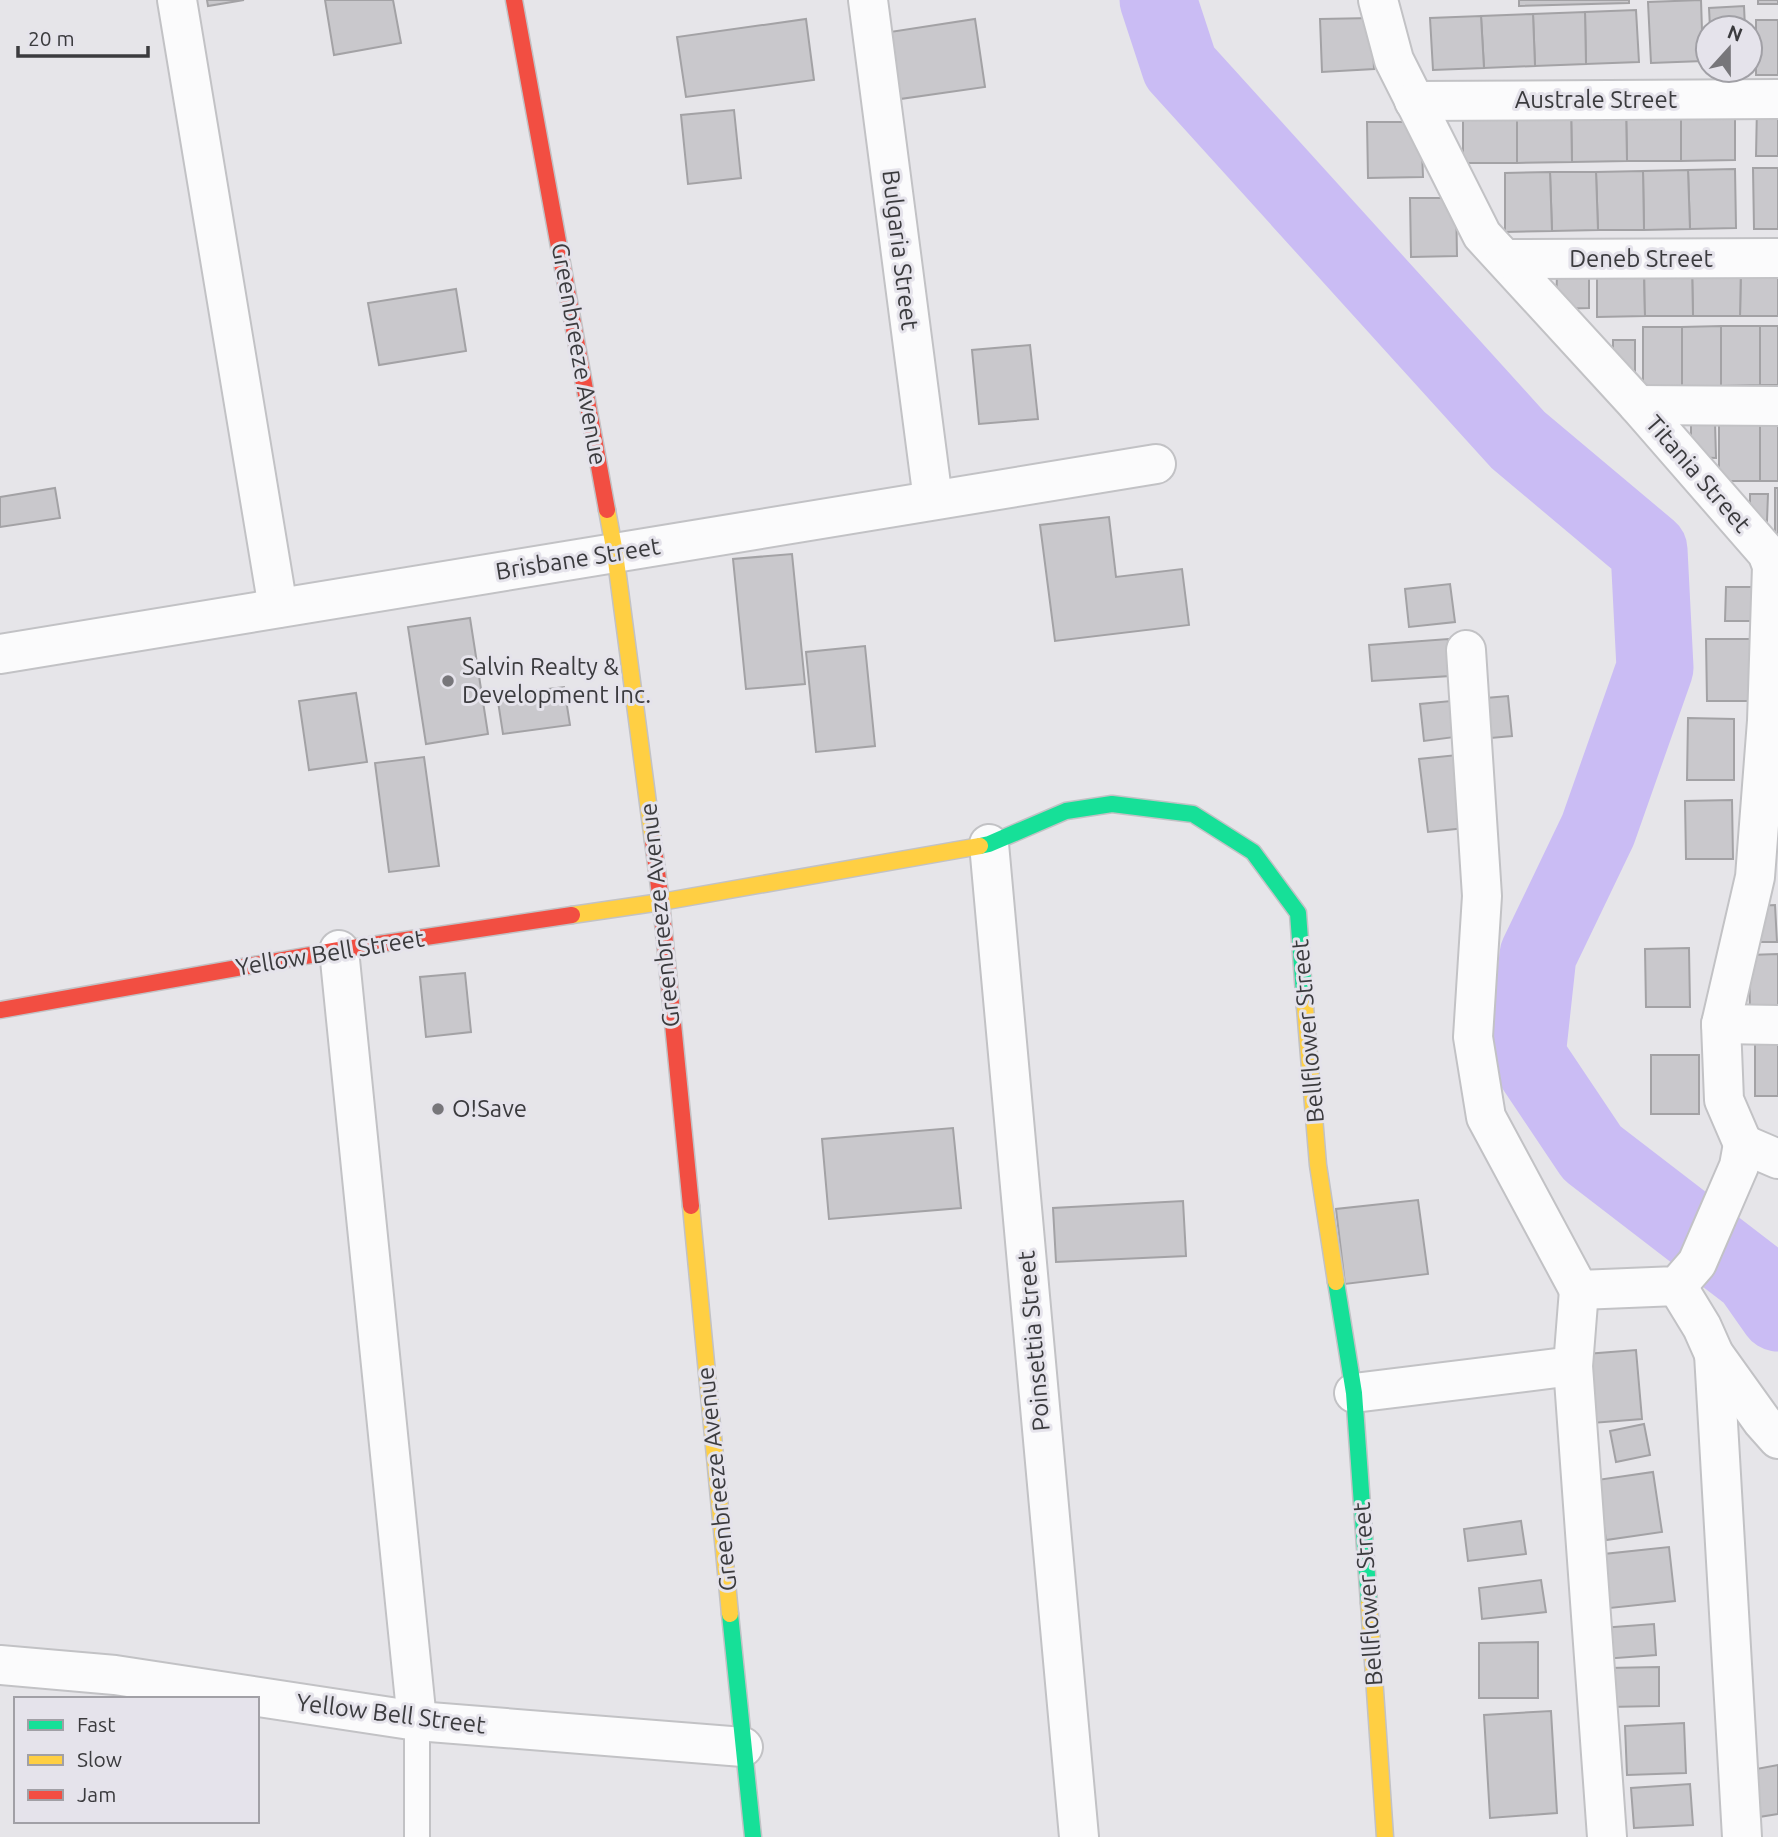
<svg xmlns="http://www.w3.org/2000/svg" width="1778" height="1837" font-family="Ubuntu,sans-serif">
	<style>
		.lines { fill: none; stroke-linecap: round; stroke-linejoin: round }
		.river { stroke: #cabcf4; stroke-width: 77 }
		.building { fill: #c9c8cc; stroke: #a3a2a5; stroke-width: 2 }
		.lane-casing { stroke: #c2c2c5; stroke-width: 28 }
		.street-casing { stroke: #c2c2c5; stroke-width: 42 }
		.fast-casing { stroke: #c2c2c5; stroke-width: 19 }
		.slow-casing { stroke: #c2c2c5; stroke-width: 19 }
		.jam-casing { stroke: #c2c2c5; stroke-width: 19 }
		.lane { stroke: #fbfbfc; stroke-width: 24 }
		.street { stroke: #fbfbfc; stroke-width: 38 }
		.fast { stroke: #16e098; stroke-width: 16 }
		.slow { stroke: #ffcf43; stroke-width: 16 }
		.jam { stroke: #f24e42; stroke-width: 16 }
		.poi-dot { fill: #77767a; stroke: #e5e3eb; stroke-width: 2.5 }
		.labels { text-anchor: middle; stroke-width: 6; stroke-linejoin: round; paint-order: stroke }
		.street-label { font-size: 24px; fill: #3b3b3e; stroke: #e5e3eb }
		.poi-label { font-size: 24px; fill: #3b3b3e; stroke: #e5e3eb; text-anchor: start }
	</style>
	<rect width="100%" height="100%" fill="#e6e5e9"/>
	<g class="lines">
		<path class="river" d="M1158,0l22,67 338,373 131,110 6,118 -57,162 -60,125 -11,101 65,97 160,123 26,37"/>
	</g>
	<g class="building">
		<path d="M207,0h37l-36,6z"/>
		<path d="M325,0h68l8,43 -67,12z"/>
		<path d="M1519,0h110v3l-110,3z"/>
		<path d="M1701,0l2,61 -52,2 -3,-61z"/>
		<rect x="1758" y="0" width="20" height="4"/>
		<path d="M1744,6l1,22h-35l-1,-20z"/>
		<path d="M1636,10l3,52 -53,2 -1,-52z"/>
		<path d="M1585,12l1,52 -51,2 -2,-52z"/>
		<path d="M1533,14l2,52 -51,2 -3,-52z"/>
		<path d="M1481,16l3,52 -51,2 -3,-52z"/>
		<path d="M1372,18l2,51 -52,3 -2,-53z"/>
		<path d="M806,19l8,61 -128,17 -9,-60z"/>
		<path d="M975,19l10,68 -85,12 -10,-67z"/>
		<rect x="1756" y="20" width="22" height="55"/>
		<path d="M1735,105v55l-54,1v-55z"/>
		<path d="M1626,106h55v55h-54z"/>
		<path d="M1626,106l1,55 -55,1 -1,-55z"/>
		<path d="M1757,106h21v50h-22z"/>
		<path d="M1571,107l1,55 -55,1v-55z"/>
		<rect x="1463" y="108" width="54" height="55"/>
		<path d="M734,110l7,68 -53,6 -7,-69z"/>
		<path d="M1367,122h54l2,55 -55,1z"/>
		<path d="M1753,168h25v61h-24z"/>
		<path d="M1735,169l1,59 -46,1 -2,-59z"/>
		<path d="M1688,170l2,59 -46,1 -1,-59z"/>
		<path d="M1643,171l1,59h-46l-2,-58z"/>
		<path d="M1550,172h46l2,58 -46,1z"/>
		<path d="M1550,172l2,59 -47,1v-59z"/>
		<path d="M1410,198h46l1,58 -46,1z"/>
		<path d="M1741,265h37v51h-38z"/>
		<path d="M1741,265l-1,51h-47l-1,-50z"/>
		<path d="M1597,266h47l1,50 -48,1z"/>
		<path d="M1644,266h48l1,50h-48z"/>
		<path d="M1557,274h32v34l-33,1z"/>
		<path d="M456,289l10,62 -87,14 -11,-62z"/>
		<path d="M1721,326h39v59l-39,1z"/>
		<path d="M1721,326v60h-39v-59z"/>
		<rect x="1760" y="326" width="18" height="59"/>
		<rect x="1643" y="327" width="39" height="59"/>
		<rect x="1613" y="340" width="22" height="33"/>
		<path d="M1030,345l8,74 -59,5 -7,-74z"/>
		<path d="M1691,422h24l1,36 -25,-1z"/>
		<rect x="1719" y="423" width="41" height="58"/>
		<rect x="1760" y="423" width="18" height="58"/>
		<path d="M55,488l5,30 -60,9v-30z"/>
		<rect x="1775" y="488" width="3" height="60"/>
		<path d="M1750,494h18l-1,27 -17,-1z"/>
		<path d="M1109,517l7,60 66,-8 7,56 -134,16 -15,-116z"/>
		<path d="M792,554l13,130 -59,5 -13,-130z"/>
		<path d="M1450,584l5,38 -46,5 -4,-38z"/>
		<path d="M1726,587h28v34h-29z"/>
		<path d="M470,618l18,116 -62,10 -18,-117z"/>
		<path d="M1448,639l2,37 -78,5 -3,-36z"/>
		<path d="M1706,639h44l1,62h-44z"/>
		<path d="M865,646l10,100 -59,6 -10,-100z"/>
		<path d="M564,687l6,38 -67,9 -6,-39z"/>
		<path d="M356,693l11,69 -58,8 -10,-69z"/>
		<path d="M1508,696l4,40 -21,2 -5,-40z"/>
		<path d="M1451,701l4,36 -31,4 -4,-37z"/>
		<path d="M1688,718l46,1v61h-47z"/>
		<path d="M1457,755l8,73 -37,4 -9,-73z"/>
		<path d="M424,757l15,109 -50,6 -14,-109z"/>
		<path d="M1732,800l1,59h-47l-1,-58z"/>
		<path d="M1775,905l2,37h-30l7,-36z"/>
		<path d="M1689,948l1,59h-44l-1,-58z"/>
		<path d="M1778,954v59h-28l-1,-58z"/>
		<path d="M465,973l6,59 -45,5 -6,-60z"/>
		<rect x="1755" y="1038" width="23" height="58"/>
		<rect x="1651" y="1055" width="48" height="59"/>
		<path d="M953,1128l8,80 -132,11 -7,-80z"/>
		<path d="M1418,1200l10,74 -83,10 -9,-75z"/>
		<path d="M1183,1201l3,55 -130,6 -3,-54z"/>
		<path d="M1636,1350l6,69 -50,4 -6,-69z"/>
		<path d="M1644,1424l6,31 -34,7 -6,-31z"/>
		<path d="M1653,1472l9,60 -56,8 -9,-60z"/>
		<path d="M1521,1521l5,33 -58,7 -4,-32z"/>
		<path d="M1669,1547l6,54 -65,7 -6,-54z"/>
		<path d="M1541,1580l5,32 -64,7 -3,-31z"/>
		<path d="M1654,1624l2,31 -53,4 -2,-31z"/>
		<path d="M1538,1642v56h-59v-55z"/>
		<path d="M1659,1667v39l-51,1 -1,-39z"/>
		<path d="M1551,1711l6,102 -67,5 -6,-103z"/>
		<path d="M1684,1723l2,50 -59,2 -2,-49z"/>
		<path d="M1778,1765v49l-19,3 -8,-47z"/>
		<path d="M1690,1784l3,41 -59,3 -3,-40z"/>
	</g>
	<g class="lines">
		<defs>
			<path id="lane" d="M417,1721v116"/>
			<g id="street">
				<path d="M177,0l101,608"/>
				<path d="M868,0l65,500"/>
				<path d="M1378,0l16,60 88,175 156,170 129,148 5,13 -5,155 -12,156 -34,147 3,76 19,44"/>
				<path d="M1414,101l364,-2"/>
				<path d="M1505,259l273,-1"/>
				<path d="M1638,405l140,1"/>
				<path d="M1466,650l16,246 -9,141 13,80 93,173 98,-4 20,-23 42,-97 4,-22"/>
				<path d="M0,654l1156,-190"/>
				<path d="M989,844l90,993"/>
				<path d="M339,950l78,771"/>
				<path d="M1721,1024l57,1"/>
				<path d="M1743,1144l35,15"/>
				<path d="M1677,1286l25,41 12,27 48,67 16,18"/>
				<path d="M1579,1290l-6,76 34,471"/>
				<path d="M1714,1354l28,483"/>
				<path d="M1354,1393l219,-27"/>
				<path d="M0,1665l115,10 302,46 326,26"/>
			</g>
			<g id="fast">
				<path d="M980,846l9,-2 77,-33 46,-7 81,10 60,38 45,61 7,94"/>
				<path d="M1336,1282l18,111 15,210"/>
				<path d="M730,1614l23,223"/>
			</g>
			<g id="slow">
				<path d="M607,510l8,43 38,288"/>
				<path d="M572,915l89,-13 319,-56"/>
				<path d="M1305,1007l13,158 18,117"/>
				<path d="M691,1206l39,408"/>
				<path d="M1369,1603l16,234"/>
			</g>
			<g id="jam">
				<path d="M514,0l93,510"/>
				<path d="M653,841l8,61 30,304"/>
				<path d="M0,1010l339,-60 233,-35"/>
			</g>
		</defs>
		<use href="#lane" class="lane-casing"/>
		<use href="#street" class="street-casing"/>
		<use href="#fast" class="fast-casing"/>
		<use href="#slow" class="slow-casing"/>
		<use href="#jam" class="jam-casing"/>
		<use href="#lane" class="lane"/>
		<use href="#street" class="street"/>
		<use href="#fast" class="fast"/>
		<use href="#slow" class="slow"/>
		<use href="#jam" class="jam"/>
	</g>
	<g class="poi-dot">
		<circle cx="448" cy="681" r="7"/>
		<circle cx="438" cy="1109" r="7"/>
	</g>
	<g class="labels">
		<g class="street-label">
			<text x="1596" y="108">Australe Street</text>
			<text transform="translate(900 250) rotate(83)" y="8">Bulgaria Street</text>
			<text x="1641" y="267">Deneb Street</text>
			<text transform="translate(579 354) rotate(80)" y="8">Greenbreeze Avenue</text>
			<text transform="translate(1698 474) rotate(49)" y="8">Titania Street</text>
			<text transform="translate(578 559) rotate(-9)" y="8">Brisbane Street</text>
			<text transform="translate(660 915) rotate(-96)" y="8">Greenbreeze Avenue</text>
			<text transform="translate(330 953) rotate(-9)" y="8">Yellow Bell Street</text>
			<text transform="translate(1308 1031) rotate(-95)" y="8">Bellflower Street</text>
			<text transform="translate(1034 1341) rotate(-95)" y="8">Poinsettia Street</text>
			<text transform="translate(717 1479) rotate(-96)" y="8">Greenbreeze Avenue</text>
			<text transform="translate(1368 1594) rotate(-94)" y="8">Bellflower Street</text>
			<text transform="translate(391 1714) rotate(7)" y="8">Yellow Bell Street</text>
		</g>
		<g class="poi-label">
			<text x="462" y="675">Salvin Realty &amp;<tspan x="462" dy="28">Development Inc.</tspan></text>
			<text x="452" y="1117">O!Save</text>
		</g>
	</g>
	<rect x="14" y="1697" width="245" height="126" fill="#e5e3eb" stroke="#a1a0a6" stroke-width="2"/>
	<rect x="28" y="1720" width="35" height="10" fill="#16e098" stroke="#a1a0a6" stroke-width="2"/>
	<text x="77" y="1732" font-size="21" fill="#3b3b3e">Fast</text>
	<rect x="28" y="1755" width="35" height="10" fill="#ffcf43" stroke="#a1a0a6" stroke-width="2"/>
	<text x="77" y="1767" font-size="21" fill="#3b3b3e">Slow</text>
	<rect x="28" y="1790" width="35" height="10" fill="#f24e42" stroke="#a1a0a6" stroke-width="2"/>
	<text x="77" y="1802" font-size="21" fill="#3b3b3e">Jam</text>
	<g transform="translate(1729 49) rotate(21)"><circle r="33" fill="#e5e3eb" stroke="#a1a0a6" stroke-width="2"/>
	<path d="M0-5L12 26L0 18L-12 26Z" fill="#77767a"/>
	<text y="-10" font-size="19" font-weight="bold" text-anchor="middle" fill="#3b3b3e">N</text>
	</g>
	<path d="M18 46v10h130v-10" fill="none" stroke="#3b3b3e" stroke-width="3.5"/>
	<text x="28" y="46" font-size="21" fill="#3b3b3e" stroke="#e5e3eb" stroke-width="5" paint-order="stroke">20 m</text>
</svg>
